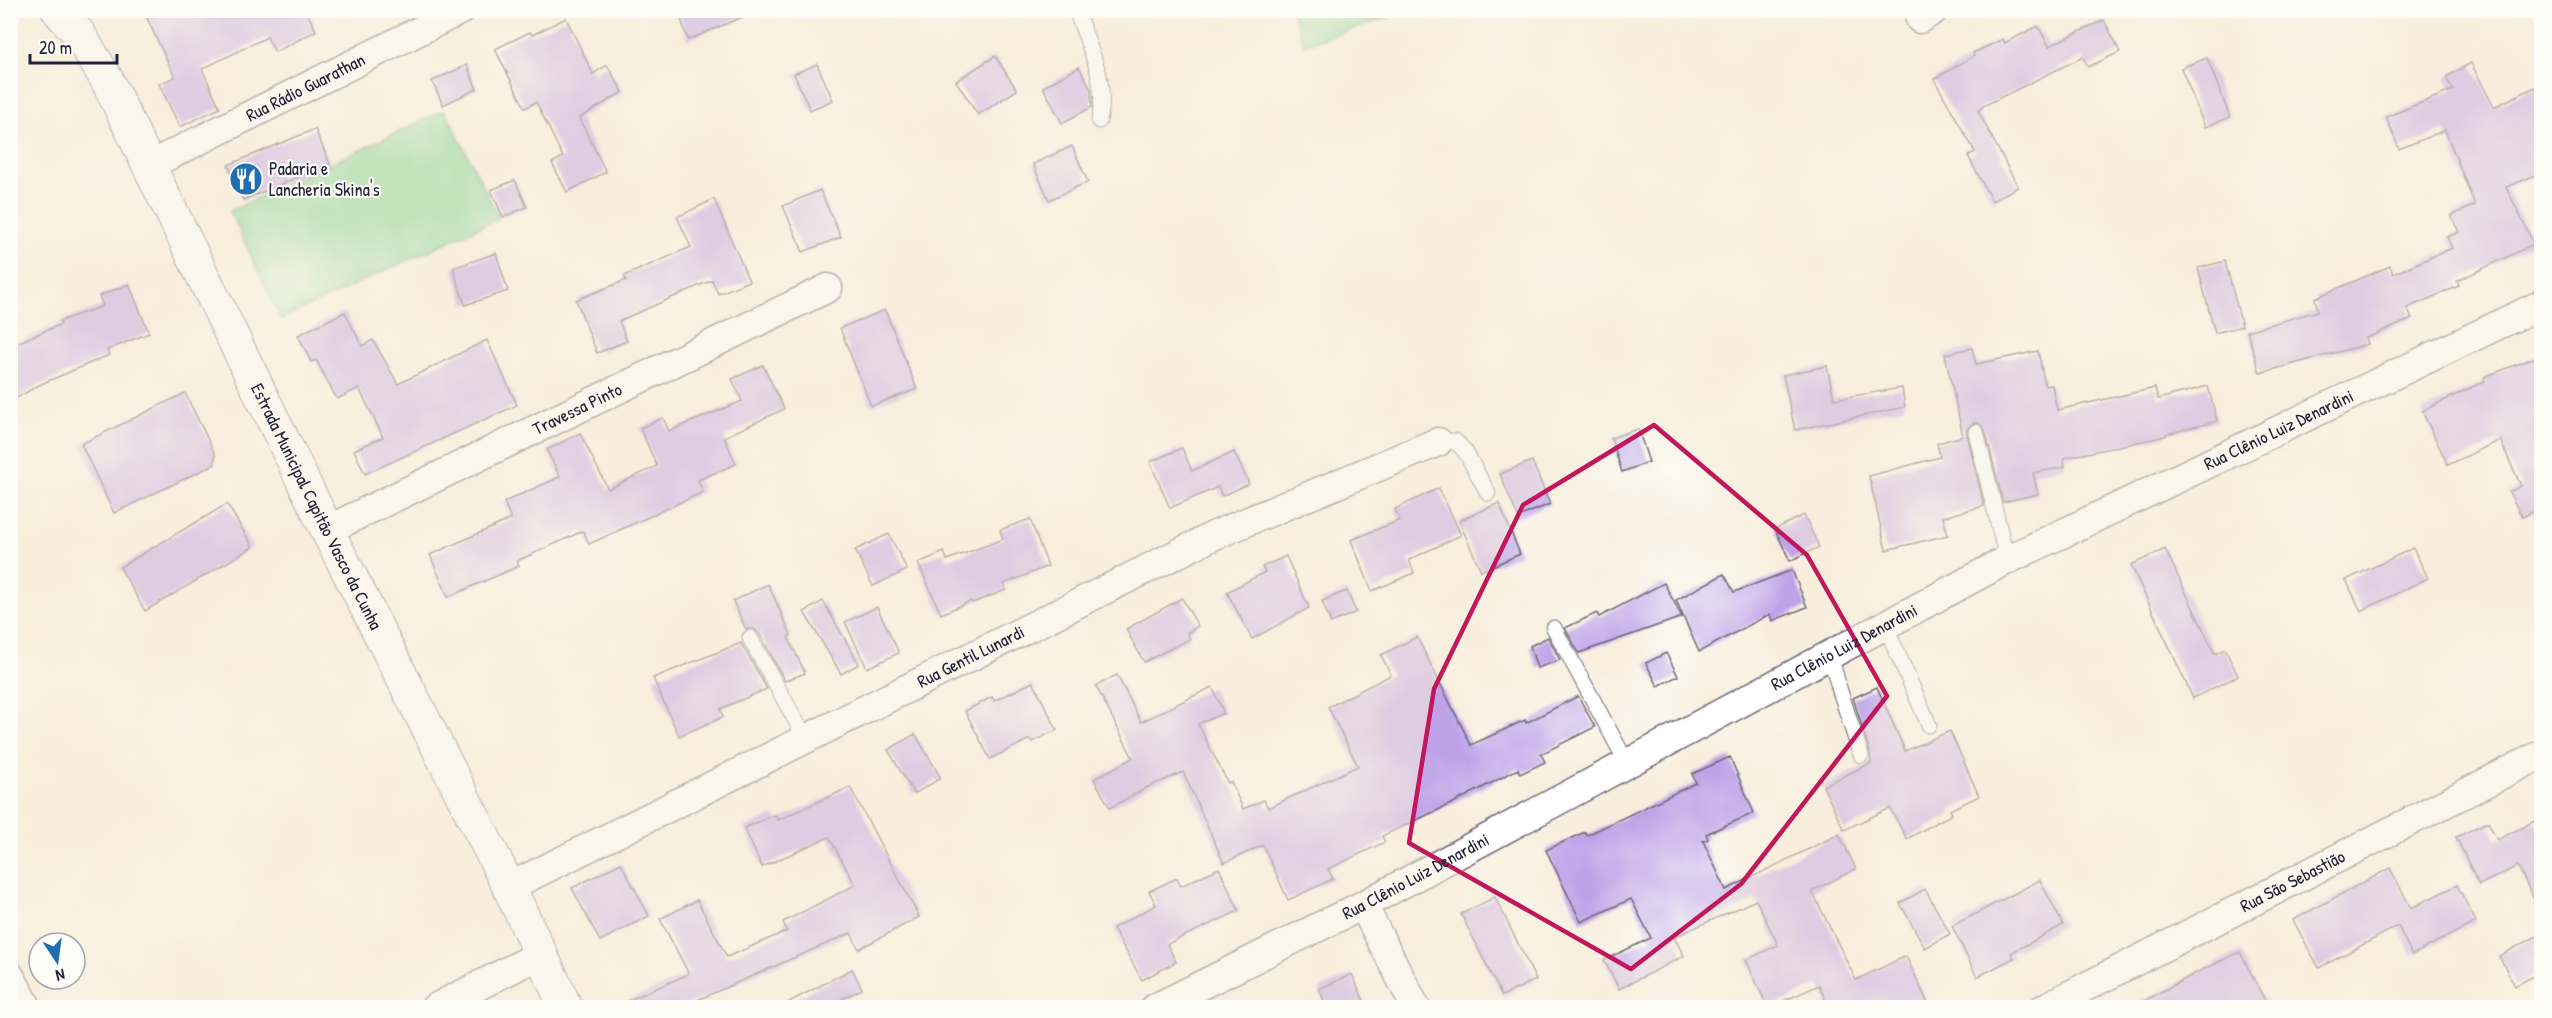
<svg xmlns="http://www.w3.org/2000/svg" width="2552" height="1018" font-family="'Patrick Hand',sans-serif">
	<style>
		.green { fill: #83d698; stroke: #527c6a; stroke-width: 1.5 }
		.building { fill: #bea3e9 }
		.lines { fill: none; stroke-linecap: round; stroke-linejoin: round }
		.service-casing { stroke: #6d6974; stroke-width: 17 }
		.minor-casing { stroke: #6d6974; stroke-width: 31 }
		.tertiary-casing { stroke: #6d6974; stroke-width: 35 }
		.service { stroke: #fff; stroke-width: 15 }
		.minor { stroke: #fff; stroke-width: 28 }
		.tertiary { stroke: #fff; stroke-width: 33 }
		.marked { fill: none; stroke: #c2185b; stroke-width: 4.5; stroke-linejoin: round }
		.labels { text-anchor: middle; stroke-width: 4.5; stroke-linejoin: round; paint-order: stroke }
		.street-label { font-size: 18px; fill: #22223b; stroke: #fdfcf7 }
		.poi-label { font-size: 18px; fill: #22223b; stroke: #fdfcf7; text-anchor: start }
	</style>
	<rect width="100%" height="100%" fill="#fdfcf7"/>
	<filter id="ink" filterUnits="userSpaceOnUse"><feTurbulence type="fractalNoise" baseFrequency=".0167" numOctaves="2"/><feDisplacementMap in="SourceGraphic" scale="12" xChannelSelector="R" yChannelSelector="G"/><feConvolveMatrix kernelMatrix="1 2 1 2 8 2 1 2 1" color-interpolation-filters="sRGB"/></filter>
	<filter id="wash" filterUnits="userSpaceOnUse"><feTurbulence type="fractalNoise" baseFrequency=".008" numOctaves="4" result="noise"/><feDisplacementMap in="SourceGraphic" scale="24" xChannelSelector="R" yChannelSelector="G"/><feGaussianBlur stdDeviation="1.35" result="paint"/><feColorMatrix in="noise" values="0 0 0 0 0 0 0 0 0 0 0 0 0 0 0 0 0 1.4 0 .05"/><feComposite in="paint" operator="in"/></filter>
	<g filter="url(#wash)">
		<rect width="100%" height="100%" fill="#f8eedd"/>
		<g class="green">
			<path d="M1292,11v-1l115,1 -103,34z"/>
			<path d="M445,110l54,108 -218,101 -51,-108z"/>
		</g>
		<g id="blocks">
			<g class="building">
				<path d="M143,10h163l10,21 -41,21 -8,-15 -65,32 18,39 -40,19 -21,-43 16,-7z"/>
				<path d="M678,10h78l1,1 -69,29z"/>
				<path d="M566,18l27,56 14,-9 16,27 -44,26 27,54 -39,20 -15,-29 11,-6 -27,-55 -11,6 -30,-59 35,-17 2,3z"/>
				<path d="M2104,20l16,32 -32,15 -5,-10 -100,49 -5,5 40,76 -26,14 -24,-45 7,-4 -41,-73 40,-23 -1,-3 30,-14 2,4 33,-17 11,20z"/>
				<path d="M995,56l22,34 -39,25 -22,-34z"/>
				<path d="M2207,58l23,59 -25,10 -24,-59z"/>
				<path d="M2471,63l23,44 47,-23v89l-35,14 28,57 -77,37 2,5 -52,22 5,11 -46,19 2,6 -108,29 -13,-42 71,-20 -3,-13 75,-32 3,8 59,-26 -5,-11 12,-5 -8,-16 24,-11 -30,-75 -46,19 -13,-32 67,-27 -7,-13z"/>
				<path d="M817,64l16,36 -23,10 -16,-36z"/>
				<path d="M467,65l10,24 -34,16 -11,-24z"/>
				<path d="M1079,67l12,22 1,18 -30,16 -19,-36z"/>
				<path d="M315,129l15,35 -87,36 -15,-35z"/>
				<path d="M1072,146l16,36 -39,18 -16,-36z"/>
				<path d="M515,180l12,27 -24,10 -12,-27z"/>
				<path d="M820,190l21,47 -38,15 -20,-46z"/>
				<path d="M714,199l35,82 -31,13 -6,-14 -93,41 8,20 -30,12 -21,-53 50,-20 -2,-4 67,-29 -14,-30z"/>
				<path d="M496,253l12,38 -43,14 -12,-37z"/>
				<path d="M2225,261l17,65 -27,7 -17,-65z"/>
				<path d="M129,284l20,49 -42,17 2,5 -70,30 -29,17v-56l51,-22 -1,-3 43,-15 -4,-10z"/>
				<path d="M885,310l32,79 -46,17 -31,-78z"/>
				<path d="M345,312l17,34 11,-6 25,44 89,-44 30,65 -152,69 -11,-24 29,-13 -24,-49 -22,11 -21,-39 -5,2 -13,-27z"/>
				<path d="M1972,348l4,16 62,-13 7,35 7,-1 5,25 98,-22 3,11 50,-13 9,35 -51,13v2l-102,22 1,9 -32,6 5,21 -35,8 -18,-72 -6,-7h-6l-6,6v5l17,72 -41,11 5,18 -62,15 -17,-74 71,-19 -3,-14 26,-7 -18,-82z"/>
				<path d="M2541,355v174l-8,-17 -11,5 -13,-25 12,-6 -21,-46 -52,25 -26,-54 63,-30 -1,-4z"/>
				<path d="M763,365l21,44 -60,28 12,27 -38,16 5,12 -114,52 -6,-13 -66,30 2,5 -71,31 -18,-42 81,-36 -7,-17 56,-25 -13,-27 33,-17 28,56 49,-23 -17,-38 23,-10 6,13 73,-30 -10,-22z"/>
				<path d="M1827,366l7,33 68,-11 3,19 -110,23 -12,-55z"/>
				<path d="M185,393l30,61v10l-101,49 -33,-69z"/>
				<path d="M1638,429l11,33 -27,10 -11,-34z"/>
				<path d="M1182,448l10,23 42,-19 15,32 -27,12 -4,-9 -48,21 -20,-46z"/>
				<path d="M1532,461l18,43 -32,13 -18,-43z"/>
				<path d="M1439,488l22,47 -52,25 5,13 -42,18 -21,-51 49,-20 -5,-11z"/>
				<path d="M1499,503l21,51 -39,17 -22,-50z"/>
				<path d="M227,504l26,43 -108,64 -25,-44z"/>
				<path d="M1804,515l15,32 -29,14 -15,-32z"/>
				<path d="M1030,519l18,47 -44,18 2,6 -34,13 -1,-2 -30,13 -23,-51 26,-11 3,8 56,-21 -3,-9z"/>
				<path d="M889,534l18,36 -34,16 -18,-36z"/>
				<path d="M2413,548l15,30 -67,33 -15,-31z"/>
				<path d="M2165,549l50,105 10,-5 13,27 -45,22 -62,-133z"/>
				<path d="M1286,556l23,52 -57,31 -25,-47 38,-20 -3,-5z"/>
				<path d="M1792,570l15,37 -35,14 -2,-7 -71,38 -23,-52 48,-26 10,18z"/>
				<path d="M1664,583l18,34 -103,36 -14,-25 32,-15 2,4z"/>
				<path d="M768,584l23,51 -3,2 17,36 -20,8 -26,-48 -5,-4h-8l-13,-28z"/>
				<path d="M1347,591l9,21 -25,11 -9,-22z"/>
				<path d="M1182,598l16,28 -11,7 3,6 -46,23 -18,-33z"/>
				<path d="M823,601l36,63 -18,10 -37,-62z"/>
				<path d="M877,607l22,46 -32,15 -22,-46z"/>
				<path d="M1417,637l54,108 54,-25 1,3 52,-27 17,31 -54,27 4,8 -25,12 -2,-5 -65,34 -71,33 3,6 -57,27 5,10 -45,21 -25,-55 -39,18 -41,-91 -37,16 -36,20 -16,-29 39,-21 -37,-72 21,-11 24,47 71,-35 12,26 -26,11 30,59 3,-1 12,27 21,-9 4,8 90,-42 -30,-59 63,-32 -10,-20z"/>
				<path d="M1548,637l12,23 -23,8 -7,-22z"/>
				<path d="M741,643l26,46 -47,20 3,8 -44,19 -26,-58z"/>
				<path d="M1666,653l12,23 -20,10 -12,-23z"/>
				<path d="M1033,682l24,48 -25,12 -2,-3 -40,20 -25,-48 27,-14 2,4z"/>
				<path d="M1877,687l28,64 45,-20 29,65 -29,14 2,4 -45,25 -17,-31 -46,22 -21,-44 48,-23 -1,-11 -17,-54z"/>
				<path d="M915,734l26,44 -27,16 -26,-44z"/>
				<path d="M1730,757l24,56 -48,21 2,5 -5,2 23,49 113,-56 17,35 -44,22 44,89 50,-24 24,52h-101l-10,-23 -51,23 -22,-48 32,-15 -22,-45 -82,37 10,19 -65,33 -15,-29 47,-22 -20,-39 -50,23 -35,-72 39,-18 2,3 109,-52 -4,-9z"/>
				<path d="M850,787l69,130 -60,32 -8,-16 -172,75h-68l78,-34 -29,-55 37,-19 30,57 60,-26 -4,-9 72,-37 -26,-48 -67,30 -18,-39 31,-13 3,5z"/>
				<path d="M2535,821l6,13v80l-23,-48 -39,19 -23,-48 32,-15 9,18z"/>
				<path d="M621,863l28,53 -49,25 -28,-53z"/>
				<path d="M1219,868l20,43 -72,33 9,18 -34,18 -29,-52 43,-23 -7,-14 28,-13 4,8z"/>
				<path d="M2390,868l21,40 46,-23 19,37 -64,33 -14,-29 -79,42 -26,-48z"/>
				<path d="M2040,880l23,45 -52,28 3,5 -37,19 -25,-51z"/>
				<path d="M1925,889l25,45 -25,14 -25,-45z"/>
				<path d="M1495,897l41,83 -34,16 -41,-82z"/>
				<path d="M2541,934v38l-26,14 -16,-30z"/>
				<path d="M2240,952l29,56h-138l67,-36z"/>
				<path d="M852,969l10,20 -38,19h-40l-1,-3z"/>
				<path d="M1352,974l15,34h-40l-8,-19z"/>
			</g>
		</g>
	</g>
	<g filter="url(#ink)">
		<use href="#blocks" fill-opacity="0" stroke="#6d6974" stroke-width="1.5"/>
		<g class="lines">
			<defs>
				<g id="service">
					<path d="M1076,10c13,38 33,72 23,111"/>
					<path d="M1976,432l31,128"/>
					<path d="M1438,442l17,-1 10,10 23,42"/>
					<path d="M1885,625l44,100"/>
					<path d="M1554,628l73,135"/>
					<path d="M750,638l56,101"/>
					<path d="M1830,655l10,36 21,64"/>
				</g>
				<g id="minor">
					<path d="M1920,19l14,-9"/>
					<path id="s1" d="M148,166l313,-156"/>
					<path id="s2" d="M327,530l501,-242"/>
					<path id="s3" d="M509,887l706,-352 223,-93"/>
					<path d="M1363,905l53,103"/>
					<path d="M10,976l18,32"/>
					<path d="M435,1008l106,-54"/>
					<path id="s4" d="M1155,1008l208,-103 644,-345 535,-256"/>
					<path id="s5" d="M2044,1008l498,-254"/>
				</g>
				<g id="tertiary">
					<path id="s6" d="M58,10l21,24 28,46 220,450 182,357 57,121"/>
				</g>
			</defs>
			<use href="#service" class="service-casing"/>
			<use href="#minor" class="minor-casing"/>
			<use href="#tertiary" class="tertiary-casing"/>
			<use href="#service" class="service"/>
			<use href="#minor" class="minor"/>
			<use href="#tertiary" class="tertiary"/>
		</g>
	</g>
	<path d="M0 0H2552V1018H0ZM1654,425l153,130 80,141 -146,188 -110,85 -222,-126 25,-154 89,-184z" fill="#f8eedd" fill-opacity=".55" fill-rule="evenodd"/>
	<path class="marked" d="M1654,425l153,130 80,141 -146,188 -110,85 -222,-126 25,-154 89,-184z"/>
	<defs>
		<symbol id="restaurant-disc" viewBox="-11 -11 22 22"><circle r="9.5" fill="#1f6fb2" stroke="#fdfcf7"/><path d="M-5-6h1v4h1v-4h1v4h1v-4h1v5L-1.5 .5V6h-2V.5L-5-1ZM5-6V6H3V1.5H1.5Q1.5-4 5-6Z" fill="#fff"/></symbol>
	</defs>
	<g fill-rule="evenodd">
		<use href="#restaurant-disc" x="227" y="160" width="38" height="38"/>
	</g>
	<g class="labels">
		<g class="street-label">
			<text dy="6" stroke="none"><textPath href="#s1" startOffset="176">Rua Rádio Guarathan</textPath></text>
			<text dy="6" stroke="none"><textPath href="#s2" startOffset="278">Travessa Pinto</textPath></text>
			<text dy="6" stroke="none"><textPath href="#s4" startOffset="1264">Rua Clênio Luiz Denardini</textPath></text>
			<text dy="6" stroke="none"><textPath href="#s6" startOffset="561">Estrada Municipal Capitão Vasco da Cunha</textPath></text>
			<text dy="6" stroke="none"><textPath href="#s4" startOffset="778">Rua Clênio Luiz Denardini</textPath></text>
			<text dy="6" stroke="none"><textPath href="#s3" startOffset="516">Rua Gentil Lunardi</textPath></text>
			<text dy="6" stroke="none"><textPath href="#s4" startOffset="292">Rua Clênio Luiz Denardini</textPath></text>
			<text dy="6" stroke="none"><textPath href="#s5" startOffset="279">Rua São Sebastião</textPath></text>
		</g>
		<g class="poi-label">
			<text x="269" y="175">Padaria e<tspan x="269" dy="21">Lancheria Skina's</tspan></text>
		</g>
	</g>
	<rect width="2552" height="1018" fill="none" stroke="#fdfcf7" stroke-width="36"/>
	<g transform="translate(57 961) rotate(167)"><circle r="28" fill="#fdfcf7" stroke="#a5a5ac" stroke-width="1.5"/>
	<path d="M0-4.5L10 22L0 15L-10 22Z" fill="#1f6fb2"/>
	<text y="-9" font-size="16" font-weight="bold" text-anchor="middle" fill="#22223b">N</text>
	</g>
	<path d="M30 54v9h87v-9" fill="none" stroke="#22223b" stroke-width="3"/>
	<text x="39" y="54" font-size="18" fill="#22223b" stroke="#fdfcf7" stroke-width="4.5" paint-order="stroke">20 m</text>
</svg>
